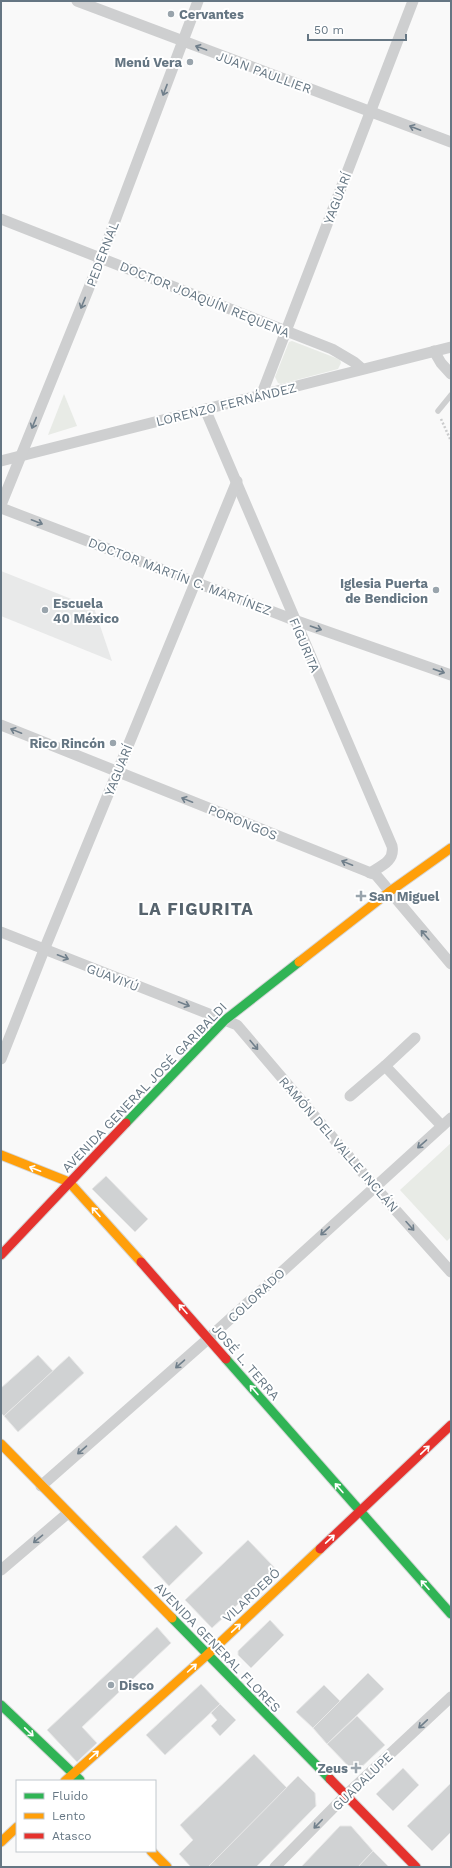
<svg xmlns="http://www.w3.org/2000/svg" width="452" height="1868" font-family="'Work Sans',sans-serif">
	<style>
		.built { fill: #e8e9e9 }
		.green { fill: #e8ebe6 }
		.building { fill: #d0d2d3; stroke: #e8e8e8 }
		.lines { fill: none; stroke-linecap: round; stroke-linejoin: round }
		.fast-casing { stroke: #d5d6d7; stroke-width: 11 }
		.slow-casing { stroke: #d5d6d7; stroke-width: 11 }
		.jam-casing { stroke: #d5d6d7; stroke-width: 11 }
		.path { stroke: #cbcccd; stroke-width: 2.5; stroke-dasharray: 2 2; stroke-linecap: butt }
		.lane { stroke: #cecfd0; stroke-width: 5.5 }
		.street { stroke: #cecfd0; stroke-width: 11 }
		.fast { stroke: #30b455; stroke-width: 9 }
		.slow { stroke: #ff9f0a; stroke-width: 9 }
		.jam { stroke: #e5322d; stroke-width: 9 }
		.oneway { stroke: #707f8b }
		.oneway2 { stroke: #fff }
		.poi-dot { fill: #99a4ac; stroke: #fff; stroke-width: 1.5 }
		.labels { text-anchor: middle; stroke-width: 4; stroke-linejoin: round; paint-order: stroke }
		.poi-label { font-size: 13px; font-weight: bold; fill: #657683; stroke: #fff; text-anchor: start }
		.street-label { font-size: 13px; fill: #657683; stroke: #fff }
		.district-label { font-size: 17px; font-weight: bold; letter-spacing: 1px; fill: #57646e; stroke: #fff }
	</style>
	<rect width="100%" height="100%" fill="#f9f9f9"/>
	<path class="built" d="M1,571l93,37 18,53 -111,-45z"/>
	<g class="green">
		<path d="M292,341l44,17 4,2 1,3 -3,6 -57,15 -3,-1 -3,-6 14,-35z"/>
		<path d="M64,394l13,32 -29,9z"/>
		<path d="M451,1143v94l-4,4 -47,-51z"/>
	</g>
	<g class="building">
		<path d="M106,1176l42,43 -13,13 -43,-43z"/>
		<path d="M38,1355l15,16 -49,45 -3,-3v-25z"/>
		<path d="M69,1356l15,17 -66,59 -14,-16z"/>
		<path d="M176,1525l27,28 -34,33 -27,-29z"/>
		<path d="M248,1540l28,29 -64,59 -27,-28z"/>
		<path d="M270,1620l14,15 -33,33 -13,-13v-4z"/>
		<path d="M157,1627l14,16 -89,84 15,16 -20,19 -30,-32z"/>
		<path d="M368,1673l16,16 -57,55 -14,-16z"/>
		<path d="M201,1684l19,20 -55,51 -19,-20z"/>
		<path d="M324,1685l16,16 -27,27 -17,-16z"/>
		<path d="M220,1704l16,16 -16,16 -9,-10 6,-6 -6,-7z"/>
		<path d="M357,1716l28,29 -30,28 -28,-29z"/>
		<path d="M254,1754l33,34 -79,79h-17l-12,-13 14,-14 -13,-15z"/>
		<path d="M403,1768l16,17 -26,26 -17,-17z"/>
		<path d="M298,1776l17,17 1,13 -60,61h-48z"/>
		<path d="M451,1783v49l-19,19 -25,-25z"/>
		<path d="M340,1826h11l22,25 -15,16h-57z"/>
		<path d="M373,1851l16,16h-31z"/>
	</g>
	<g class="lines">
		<defs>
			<g id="fast">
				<path d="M126,1123l99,-103 74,-58"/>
				<path d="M226,1359l225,255"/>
				<path d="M172,1618l158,161"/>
				<path d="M1,1705l79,75"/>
			</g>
			<g id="slow">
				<path d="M299,962l90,-70 62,-44"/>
				<path d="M1,1155l68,27 72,80"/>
				<path d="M1,1444l171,174"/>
				<path d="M65,1781l142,-126 113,-106"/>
				<path d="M1,1842l16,-15"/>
				<path d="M151,1851l16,16"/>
			</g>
			<g id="jam">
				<path d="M1,1255l125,-132"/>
				<path d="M141,1262l85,97"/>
				<path d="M320,1549l131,-124"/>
				<path d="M330,1779l86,88"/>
			</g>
		</defs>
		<use href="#fast" class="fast-casing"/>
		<use href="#slow" class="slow-casing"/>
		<use href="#jam" class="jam-casing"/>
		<path class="path" d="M441,419l10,22"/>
		<path class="lane" d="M438,411l13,-16"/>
		<g class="street">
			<path d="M77,1l374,141"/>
			<path d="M1,219l331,130 22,13 7,6"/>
			<path d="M434,351l7,12 10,11"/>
			<path d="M261,396l152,-395"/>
			<path d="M205,409l187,437c3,15 -11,20 -22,27"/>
			<path d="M1,461l450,-114"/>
			<path d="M1,505l100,-247 97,-257"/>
			<path d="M1,508l293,112 157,55"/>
			<path d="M1,725l375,150 75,89"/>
			<path d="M1,932l236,93 137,161 77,86"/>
			<path d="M1,1059l43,-109 193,-469"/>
			<path d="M385,1066l30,-28"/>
			<path d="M350,1096l35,-30 57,60"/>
			<path d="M41,1486l168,-148 242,-220"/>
			<path d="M1,1570l67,-57"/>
			<path d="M275,1867l70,-71 106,-99"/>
		</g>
		<use href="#fast" class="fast"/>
		<use href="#slow" class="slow"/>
		<use href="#jam" class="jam"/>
	</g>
	<defs><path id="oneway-shaft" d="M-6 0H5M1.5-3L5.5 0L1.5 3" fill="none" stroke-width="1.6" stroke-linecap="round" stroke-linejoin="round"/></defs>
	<g class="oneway">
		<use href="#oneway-shaft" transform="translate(201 48) rotate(-160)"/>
		<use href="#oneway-shaft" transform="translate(165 90) rotate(111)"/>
		<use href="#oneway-shaft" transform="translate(415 128) rotate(-159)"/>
		<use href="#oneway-shaft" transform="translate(83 303) rotate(112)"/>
		<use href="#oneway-shaft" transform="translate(34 423) rotate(112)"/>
		<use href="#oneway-shaft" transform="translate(37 522) rotate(21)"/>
		<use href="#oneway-shaft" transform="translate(316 628) rotate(19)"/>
		<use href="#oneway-shaft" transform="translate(439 671) rotate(19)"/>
		<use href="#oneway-shaft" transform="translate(16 731) rotate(-158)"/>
		<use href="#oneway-shaft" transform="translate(187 800) rotate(-158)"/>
		<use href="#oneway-shaft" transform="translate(347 863) rotate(-158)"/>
		<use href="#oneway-shaft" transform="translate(425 935) rotate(-131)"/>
		<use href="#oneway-shaft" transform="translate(63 957) rotate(21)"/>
		<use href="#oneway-shaft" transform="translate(184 1004) rotate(21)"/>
		<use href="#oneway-shaft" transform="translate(254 1045) rotate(50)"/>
		<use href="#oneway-shaft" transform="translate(422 1144) rotate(139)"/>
		<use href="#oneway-shaft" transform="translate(410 1226) rotate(48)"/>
		<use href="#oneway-shaft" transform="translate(325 1231) rotate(137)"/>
		<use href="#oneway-shaft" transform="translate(180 1364) rotate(139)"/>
		<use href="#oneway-shaft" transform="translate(82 1450) rotate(139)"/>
		<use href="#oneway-shaft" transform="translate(38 1539) rotate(140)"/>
		<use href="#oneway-shaft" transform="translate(423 1724) rotate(137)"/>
		<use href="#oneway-shaft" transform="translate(318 1824) rotate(134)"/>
	</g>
	<g class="oneway2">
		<use href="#oneway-shaft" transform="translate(35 1169) rotate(-159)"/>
		<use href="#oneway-shaft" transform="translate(96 1212) rotate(-132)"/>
		<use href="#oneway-shaft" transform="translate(183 1309) rotate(-132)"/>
		<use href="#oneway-shaft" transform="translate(254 1390) rotate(-131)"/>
		<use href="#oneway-shaft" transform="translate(425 1450) rotate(-44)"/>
		<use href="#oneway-shaft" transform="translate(339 1488) rotate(-131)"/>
		<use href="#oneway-shaft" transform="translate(330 1539) rotate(-43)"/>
		<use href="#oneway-shaft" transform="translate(425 1585) rotate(-132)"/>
		<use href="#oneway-shaft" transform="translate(236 1628) rotate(-43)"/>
		<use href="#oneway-shaft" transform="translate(192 1668) rotate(-42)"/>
		<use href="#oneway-shaft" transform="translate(29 1732) rotate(44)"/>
		<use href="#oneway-shaft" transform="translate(94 1755) rotate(-42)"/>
	</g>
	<g class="poi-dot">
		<circle cx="171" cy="14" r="4"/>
		<circle cx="190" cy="62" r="4"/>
		<circle cx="436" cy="590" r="4"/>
		<circle cx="45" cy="610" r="4"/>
		<circle cx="113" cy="743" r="4"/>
		<path d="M359 890h4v4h4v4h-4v4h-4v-4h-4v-4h4z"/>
		<circle cx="111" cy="1685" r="4"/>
		<path d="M354 1762h4v4h4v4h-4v4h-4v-4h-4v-4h4z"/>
	</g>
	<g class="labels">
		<g class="poi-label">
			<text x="179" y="19">Cervantes</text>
			<text x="182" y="67" text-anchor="end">Menú Vera</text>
			<text x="428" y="588" text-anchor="end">Iglesia Puerta<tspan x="428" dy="15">de Bendicion</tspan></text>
			<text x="53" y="608">Escuela<tspan x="53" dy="15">40 México</tspan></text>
			<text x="105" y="748" text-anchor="end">Rico Rincón</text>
			<text x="369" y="901">San Miguel</text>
			<text x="119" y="1690">Disco</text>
			<text x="348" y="1773" text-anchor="end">Zeus</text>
		</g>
		<g class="street-label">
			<text transform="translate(264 72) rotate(20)" y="5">JUAN PAULLIER</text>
			<text transform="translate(337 198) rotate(-69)" y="5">YAGUARÍ</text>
			<text transform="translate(102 254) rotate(-69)" y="5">PEDERNAL</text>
			<text transform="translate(205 299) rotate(22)" y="5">DOCTOR JOAQUÍN REQUENA</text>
			<text transform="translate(226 404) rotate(-14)" y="5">LORENZO FERNÁNDEZ</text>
			<text transform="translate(180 576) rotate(21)" y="5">DOCTOR MARTÍN C. MARTÍNEZ</text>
			<text transform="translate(305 645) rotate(67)" y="5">FIGURITA</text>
			<text transform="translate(118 770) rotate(-68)" y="5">YAGUARÍ</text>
			<text transform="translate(243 822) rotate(22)" y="5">PORONGOS</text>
			<text transform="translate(113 977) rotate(21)" y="5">GUAVIYÚ</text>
			<text transform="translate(144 1087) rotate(-46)" y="5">AVENIDA GENERAL JOSÉ GARIBALDI</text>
			<text transform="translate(339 1144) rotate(49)" y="5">RAMÓN DEL VALLE INCLÁN</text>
			<text transform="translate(256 1295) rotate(-43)" y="5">COLORADO</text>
			<text transform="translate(246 1362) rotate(49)" y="5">JOSÉ L. TERRA</text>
			<text transform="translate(251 1595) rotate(-43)" y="5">VILARDEBÓ</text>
			<text transform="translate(218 1647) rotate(46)" y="5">AVENIDA GENERAL FLORES</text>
			<text transform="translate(362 1781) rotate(-44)" y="5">GUADALUPE</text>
		</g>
		<g class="district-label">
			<text x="196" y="915">LA FIGURITA</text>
		</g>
	</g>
	<rect width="452" height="1868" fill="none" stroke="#657683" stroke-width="4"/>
	<rect x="16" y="1780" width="140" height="72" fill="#ffffff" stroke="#c1c8cd"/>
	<rect x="24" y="1793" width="20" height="6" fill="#30b455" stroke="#c1c8cd"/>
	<text x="52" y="1800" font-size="12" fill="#657683">Fluido</text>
	<rect x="24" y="1813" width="20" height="6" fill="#ff9f0a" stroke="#c1c8cd"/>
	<text x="52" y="1820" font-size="12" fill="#657683">Lento</text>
	<rect x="24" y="1833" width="20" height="6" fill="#e5322d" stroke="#c1c8cd"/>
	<text x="52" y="1840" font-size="12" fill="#657683">Atasco</text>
	<path d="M308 34v6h98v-6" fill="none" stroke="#657683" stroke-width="2"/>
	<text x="314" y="34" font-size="12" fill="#657683" stroke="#ffffff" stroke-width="3" paint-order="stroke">50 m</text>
</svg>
